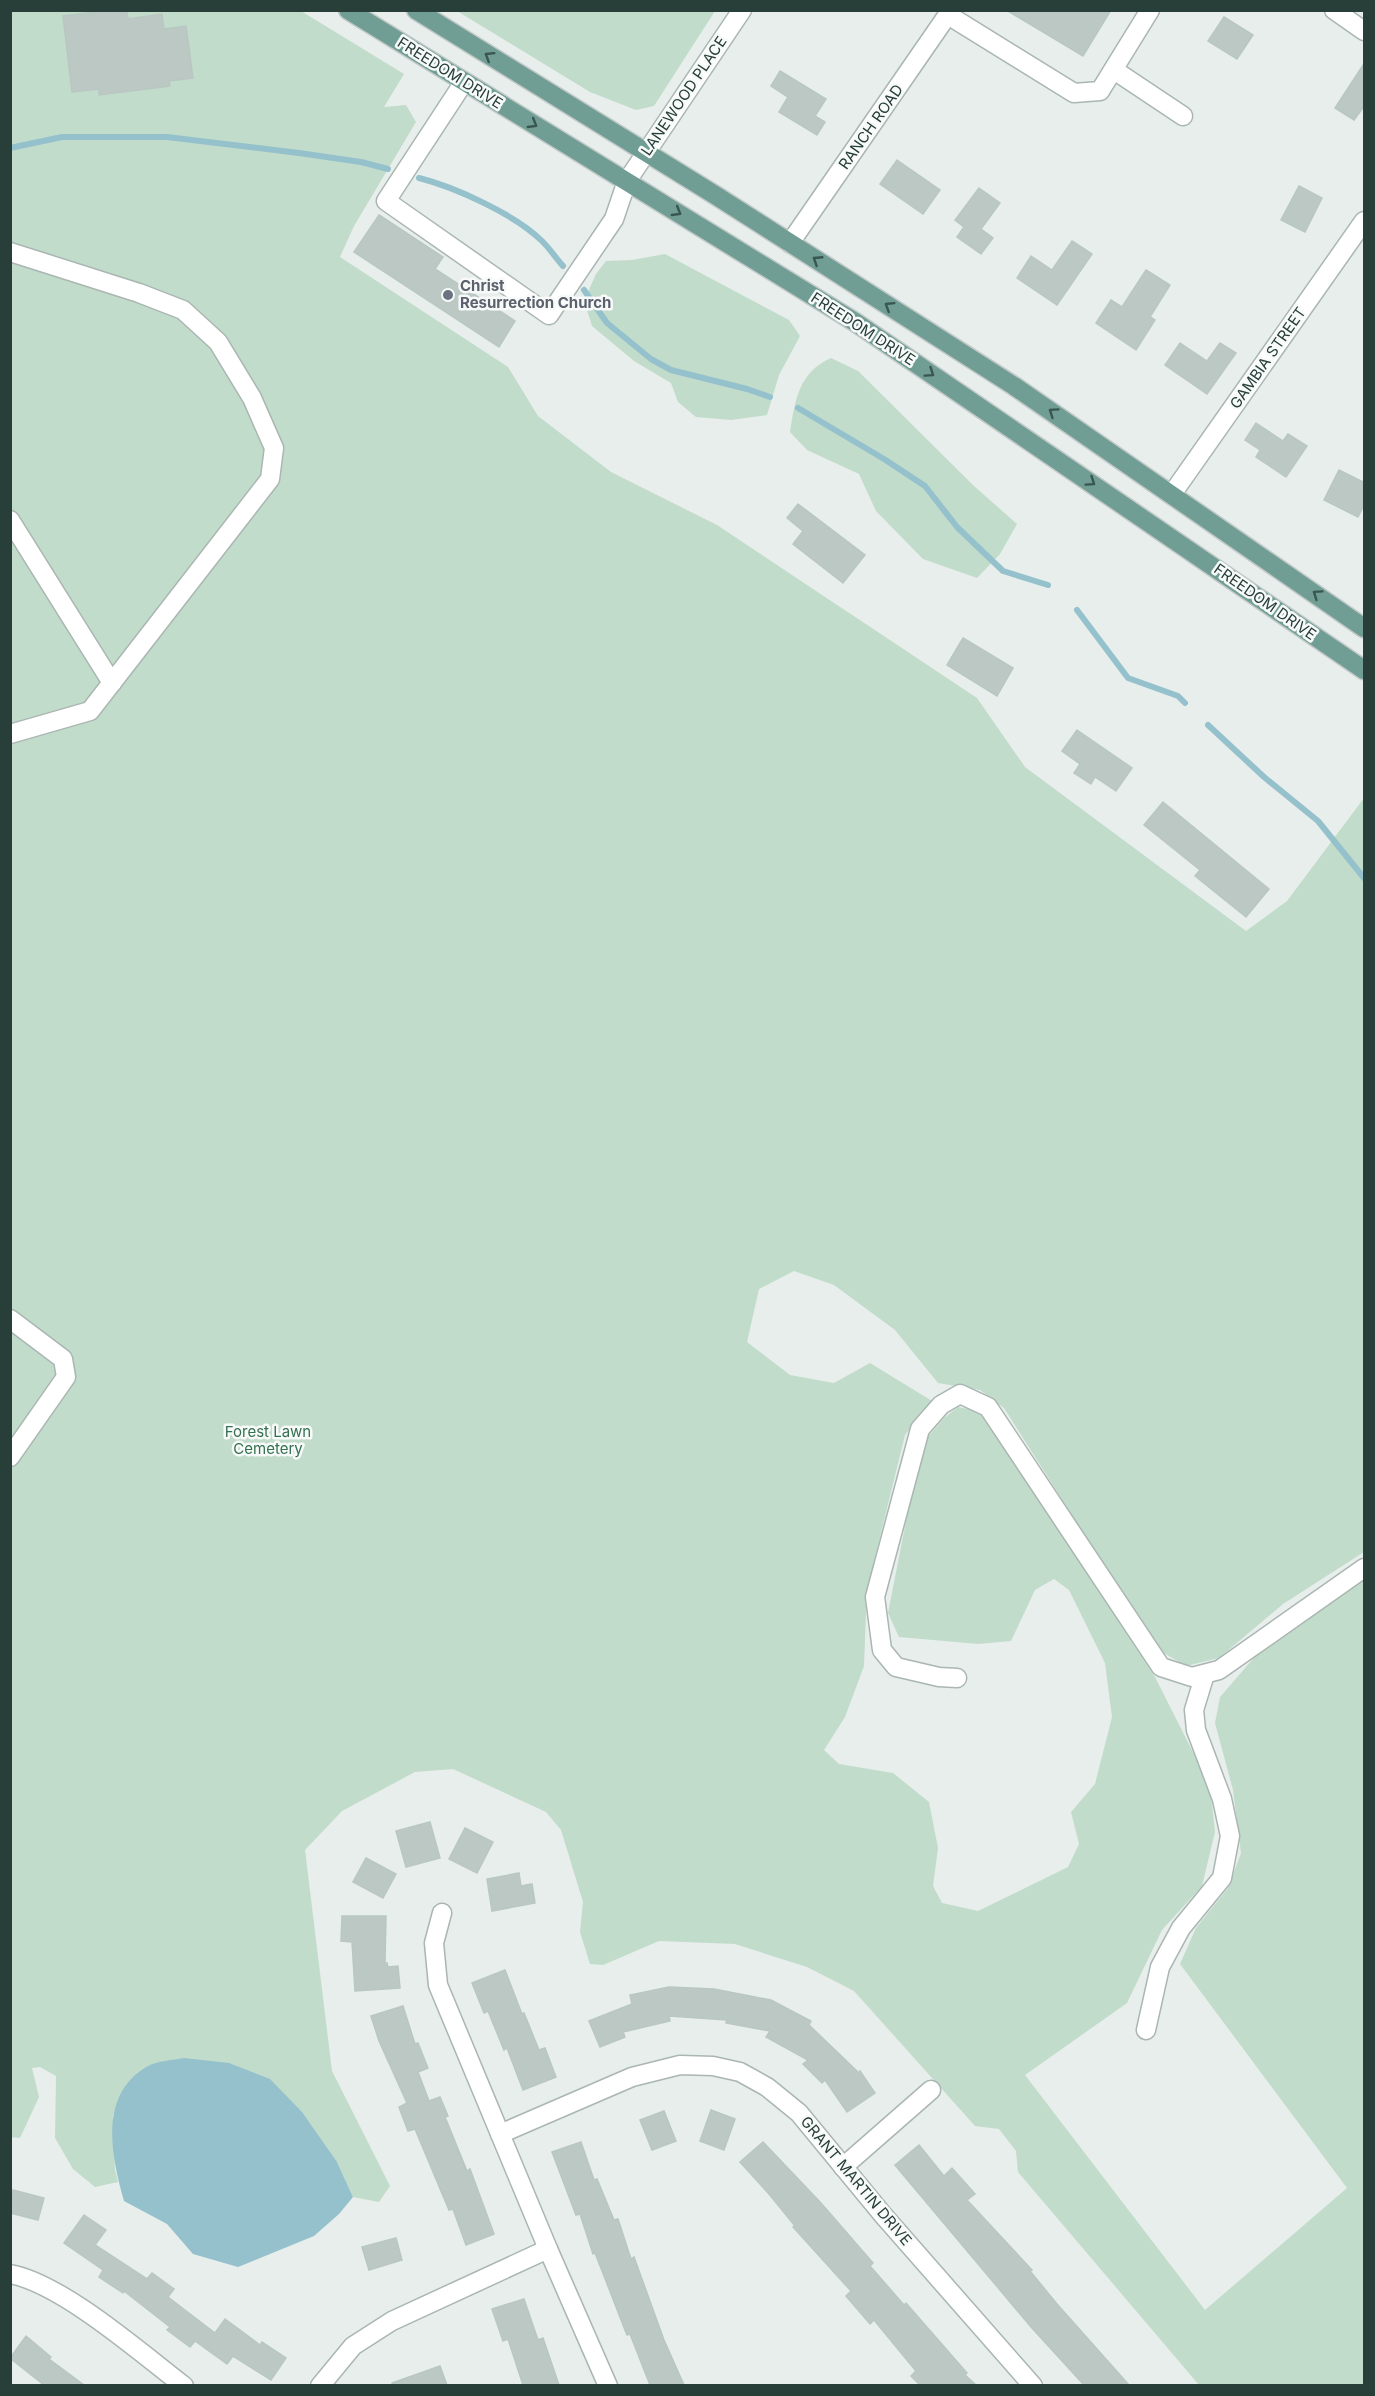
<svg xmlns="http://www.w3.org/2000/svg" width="1375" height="2396" font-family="Inter,sans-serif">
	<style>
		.green { fill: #c2dccb }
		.water { fill: #95c1cc }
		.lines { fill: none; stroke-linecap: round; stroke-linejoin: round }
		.stream { stroke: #95c1cc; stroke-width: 6 }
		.building { fill: #bcc8c4; stroke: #b9c7c2; stroke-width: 1.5 }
		.minor-casing { stroke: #aab6b2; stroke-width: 21 }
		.major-casing { stroke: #c3c9c8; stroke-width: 21 }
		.minor { stroke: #fff; stroke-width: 18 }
		.major { stroke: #709e95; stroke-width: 18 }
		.oneway { stroke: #395650 }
		.worship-dot { fill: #6b7280; stroke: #f7faf9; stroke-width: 2 }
		.labels { text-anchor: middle; stroke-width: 5; stroke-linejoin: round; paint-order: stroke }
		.street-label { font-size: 15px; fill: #273e39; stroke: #f7faf9 }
		.worship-label { font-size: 15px; font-weight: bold; fill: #5b616d; stroke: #f7faf9; text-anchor: start }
		.park-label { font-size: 15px; fill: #357150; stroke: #f7faf9 }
	</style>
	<rect width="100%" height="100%" fill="#e7eeeb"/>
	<g class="green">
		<path d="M10,11h291l103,63 -20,33 22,-2 10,17 -62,104 -14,31 168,110 30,49 73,56 106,53 260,173 48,69 221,164 41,-30 77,-103v754l-81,52 -64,54 -33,8 -29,-17 -153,-241 -24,-18 -42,-7 -43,-53 -61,-45 -40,-14 -35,18 -12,53 43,33 44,8 36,-20 62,38 -27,34 -31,126 -8,52 -2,53 -19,51 -21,33 15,14 54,9 36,29 9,46 -5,38 9,17 36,8 90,-44 11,-23 -8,-32 24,-28 17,-67 -7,-54 -36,-73 -15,-11 -19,11 -24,51 -33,3 -79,-7 -11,-24 33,-168 23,-27 14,-11 24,5 173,265 55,109 5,46 -13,54 -40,44 -35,73 -102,72 180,235 142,-122 -167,-224 16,-36 32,-40 13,-35 -8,-63 -18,-67 5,-26 39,-45 105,-77v810h-165l-181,-213 -2,-21 -17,-22 -24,-3 -121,-135 -47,-24 -72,-23 -76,-3 -56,24 -13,-1 -10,-32 3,-30 -22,-72 -15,-18 -93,-43 -38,3 -73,39 -37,39 27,221 58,115 -11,16 -26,-5 -16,-35 -224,-48 2,56 3,12 -23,5 -22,-18 -18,-31 1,-62 -16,-9 -8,1 7,29 -19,41 -9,-1z"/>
		<path d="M457,11l258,-1v1l-61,95 -18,4 -46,-18z"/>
		<path d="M665,254l124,66 11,16 -21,39 -12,40 -36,5 -35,-3 -18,-15 -7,-19 -37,-22 -42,-35 -8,-25 12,-27 10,-13 26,-1z"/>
		<path d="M831,358l27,13 116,115 43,38 -17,30 -23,24 -54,-19 -47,-48 -17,-37 -52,-24 -17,-18c5,-32 9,-60 41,-74z"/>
	</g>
	<path class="water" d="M184,2058l45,5 41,16 32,33 35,50 16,35 -14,17 -25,22 -76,31 -45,-13 -26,-30 -43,-23c-13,-46 -26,-107 24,-135 9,-5 25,-6 36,-8z"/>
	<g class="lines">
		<g class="stream">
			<path d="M10,148l52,-11h105l132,16 62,9 27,7"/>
			<path d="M419,178c36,9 97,37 123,63 8,8 14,17 21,25"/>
			<path d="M584,290l23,33 44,36 20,11 76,19 23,8"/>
			<path d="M798,408l86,51 41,27 32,41 46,44 45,14"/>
			<path d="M1077,610l51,68 50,18 7,7"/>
			<path d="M1208,725l56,52 54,44 46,57"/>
		</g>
	</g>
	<g class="building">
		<path d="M112,10h15l1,9 34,-5 2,15 22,-3 7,52 -24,3 1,5 -71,9v-6l-27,3 -9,-76z"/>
		<path d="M1006,10h105l-28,46z"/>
		<path d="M1224,17l29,18 -16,24 -29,-18z"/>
		<path d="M1365,62v43l-11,15 -19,-12z"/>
		<path d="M780,71l46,28 -11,17 10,6 -8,13 -38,-23 9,-15 -17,-11z"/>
		<path d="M897,160l43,30 -17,24 -43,-30z"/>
		<path d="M1299,186l23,12 -17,34 -24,-12z"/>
		<path d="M979,188l21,15 -19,26 12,9 -12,16 -24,-17 7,-10 -9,-7z"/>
		<path d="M379,215l64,42 -8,12 80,52 -16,26 -145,-95z"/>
		<path d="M1072,241l20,13 -35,51 -40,-27 14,-22 21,14z"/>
		<path d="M1146,270l24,15 -20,32 5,3 -19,30 -40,-27 15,-23 11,7z"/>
		<path d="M1180,343l27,18 13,-18 16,10 -29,41 -42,-29z"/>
		<path d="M1256,423l27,18 5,-7 19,12 -21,31 -30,-20 4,-7 -15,-10z"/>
		<path d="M1339,470l26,13v20l-7,14 -34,-17z"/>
		<path d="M798,504l67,51 -22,28 -50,-39 10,-13 -16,-13z"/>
		<path d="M963,638l50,30 -16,28 -50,-31z"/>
		<path d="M1077,730l55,38 -16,23 -21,-14 -4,7 -17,-11 6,-9 -18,-13z"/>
		<path d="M1163,802l106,87 -23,28 -51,-41 5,-6 -56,-45z"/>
		<path d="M430,1822l10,36 -34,9 -10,-36z"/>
		<path d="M465,1828l28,14 -16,31 -28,-14z"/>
		<path d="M366,1858l30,16 -13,24 -30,-16z"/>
		<path d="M519,1873l2,13 11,-2 3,19 -43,8 -5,-32z"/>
		<path d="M342,1916h44l-1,47h2l1,4 10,-1 2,22 -45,3 -3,-49 -11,-1z"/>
		<path d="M505,1970l17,44 2,-1 15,37 6,-2 11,29 -33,13 -16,-42 -3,2 -16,-39 -4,2 -12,-30z"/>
		<path d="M669,1987l45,2 57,11 40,21 -2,4 50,48 1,-2 15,22 -28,19 -22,-32 -3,3 -19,-19 5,-4 -42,-23 4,-6 -44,-8 1,-3 -58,-4 1,5 -47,11 2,5 -25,10 -11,-26 43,-17 -2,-9z"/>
		<path d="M403,2006l12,38 3,-1 10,25 -10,4 11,29 11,-4 8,19 -3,1 22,54 3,-2 24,65 -28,11 -13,-36 -4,1 -34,-81 -7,2 -9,-24 8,-4 -28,-62 -8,-25z"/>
		<path d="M711,2110l24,9 -11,31 -24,-9z"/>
		<path d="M664,2111l12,30 -24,9 -12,-30z"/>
		<path d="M581,2142l13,38 3,-1 17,41 4,-1 13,40 3,-2 30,83 20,45h-34l-20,-51 -3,1 -32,-82 -2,1 -13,-40 -4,1 -24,-63z"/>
		<path d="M763,2142l58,61 52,60 -3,3 34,39 2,-2 61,70 -2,2 11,10h-56l-9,-9 5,-5 -42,-51 -4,4 -24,-28 5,-5 -58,-64 2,-1 -26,-32 -29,-32z"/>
		<path d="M919,2145l25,31 8,-8 23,26 -8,6 65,70 -2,1 27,33 72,81h-45l-53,-58 -136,-162z"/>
		<path d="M13,2190l31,8 -6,22 -28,-7z"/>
		<path d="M84,2215l22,15 -11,15 52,34 5,-6 22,16 -6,8 47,36 10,-14 35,26 2,-3 24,16 -15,22 -38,-24 -6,8 -32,-23 -5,6 -23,-17 3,-3 -46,-36 -1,2 -24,-16 4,-7 -39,-27z"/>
		<path d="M396,2238l6,22 -33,10 -7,-23z"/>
		<path d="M524,2299l14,41 5,-2 16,47h-36l-15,-46 -5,2 -11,-32z"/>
		<path d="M26,2336l25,21 -2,2 35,26h-40l-34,-27z"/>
		<path d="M440,2366l7,19h-55v-2z"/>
	</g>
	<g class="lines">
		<defs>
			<g id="minor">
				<path d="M1334,10l30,21"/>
				<path d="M948,15l126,78 26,-2 50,-81"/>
				<path d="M1114,70l69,46"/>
				<path d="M464,82l-78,119 163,114 65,-96 13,-38 115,-171"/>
				<path d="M790,243l161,-233"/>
				<path d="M10,252l129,41 44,17 35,32 34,56 22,50 -4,31 -180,232 -80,23"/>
				<path d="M1172,494l192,-273"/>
				<path d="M10,520l102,163"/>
				<path d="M10,1319l53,40 3,18 -56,80"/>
				<path d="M957,1678l-18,-1 -43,-10 -14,-17 -7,-53 45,-168 21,-24 19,-11 28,13 173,260 31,10 27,-7 145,-102"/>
				<path d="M1146,2030l14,-63 21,-39 41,-50 8,-42 -8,-37 -26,-69 -2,-20 11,-36"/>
				<path d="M500,2134l132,-57 48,-12 33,1 27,6 27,15 32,26 84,102 150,171"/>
				<path d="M843,2167l88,-77"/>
				<path d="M548,2249l60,137"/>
				<path d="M10,2274c51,9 131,79 174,112"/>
				<path d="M320,2386l33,-40 39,-25 156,-72 -110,-264 -4,-42 8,-30"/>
			</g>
			<g id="major">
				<path d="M348,10l507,312 509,348"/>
				<path d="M416,10l299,185 299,191 350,242"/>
			</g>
		</defs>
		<use href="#minor" class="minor-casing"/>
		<use href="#major" class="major-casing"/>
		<use href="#minor" class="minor"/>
		<use href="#major" class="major"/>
	</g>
	<defs><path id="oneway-chevron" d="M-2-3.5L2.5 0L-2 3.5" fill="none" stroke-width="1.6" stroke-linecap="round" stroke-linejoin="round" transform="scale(1.5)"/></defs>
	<g class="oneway">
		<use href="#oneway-chevron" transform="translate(489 56) rotate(-148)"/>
		<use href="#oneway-chevron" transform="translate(533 124) rotate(31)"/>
		<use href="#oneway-chevron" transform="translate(677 212) rotate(31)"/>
		<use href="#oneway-chevron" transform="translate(817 260) rotate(-147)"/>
		<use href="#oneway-chevron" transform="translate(889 306) rotate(-148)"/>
		<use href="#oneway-chevron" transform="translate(930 373) rotate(34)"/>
		<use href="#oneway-chevron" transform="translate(1053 412) rotate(-145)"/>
		<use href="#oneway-chevron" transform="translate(1091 482) rotate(34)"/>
		<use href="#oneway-chevron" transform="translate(1317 594) rotate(-145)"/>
	</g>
	<circle class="worship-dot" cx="448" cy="295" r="6"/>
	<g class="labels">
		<g class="street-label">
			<text transform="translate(450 73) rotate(32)" y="5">FREEDOM DRIVE</text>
			<text transform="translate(684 96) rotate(-56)" y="5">LANEWOOD PLACE</text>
			<text transform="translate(871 127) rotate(-55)" y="5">RANCH ROAD</text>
			<text transform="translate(863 329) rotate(33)" y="5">FREEDOM DRIVE</text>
			<text transform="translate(1268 358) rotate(-55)" y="5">GAMBIA STREET</text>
			<text transform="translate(1265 602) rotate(35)" y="5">FREEDOM DRIVE</text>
			<text transform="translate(856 2181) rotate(50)" y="5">GRANT MARTIN DRIVE</text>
		</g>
		<g class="worship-label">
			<text x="460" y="291">Christ<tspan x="460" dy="17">Resurrection Church</tspan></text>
		</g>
		<g class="park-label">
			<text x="268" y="1437">Forest Lawn<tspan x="268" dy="17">Cemetery</tspan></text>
		</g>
	</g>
	<rect width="1375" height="2396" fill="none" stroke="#273e39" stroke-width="24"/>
</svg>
